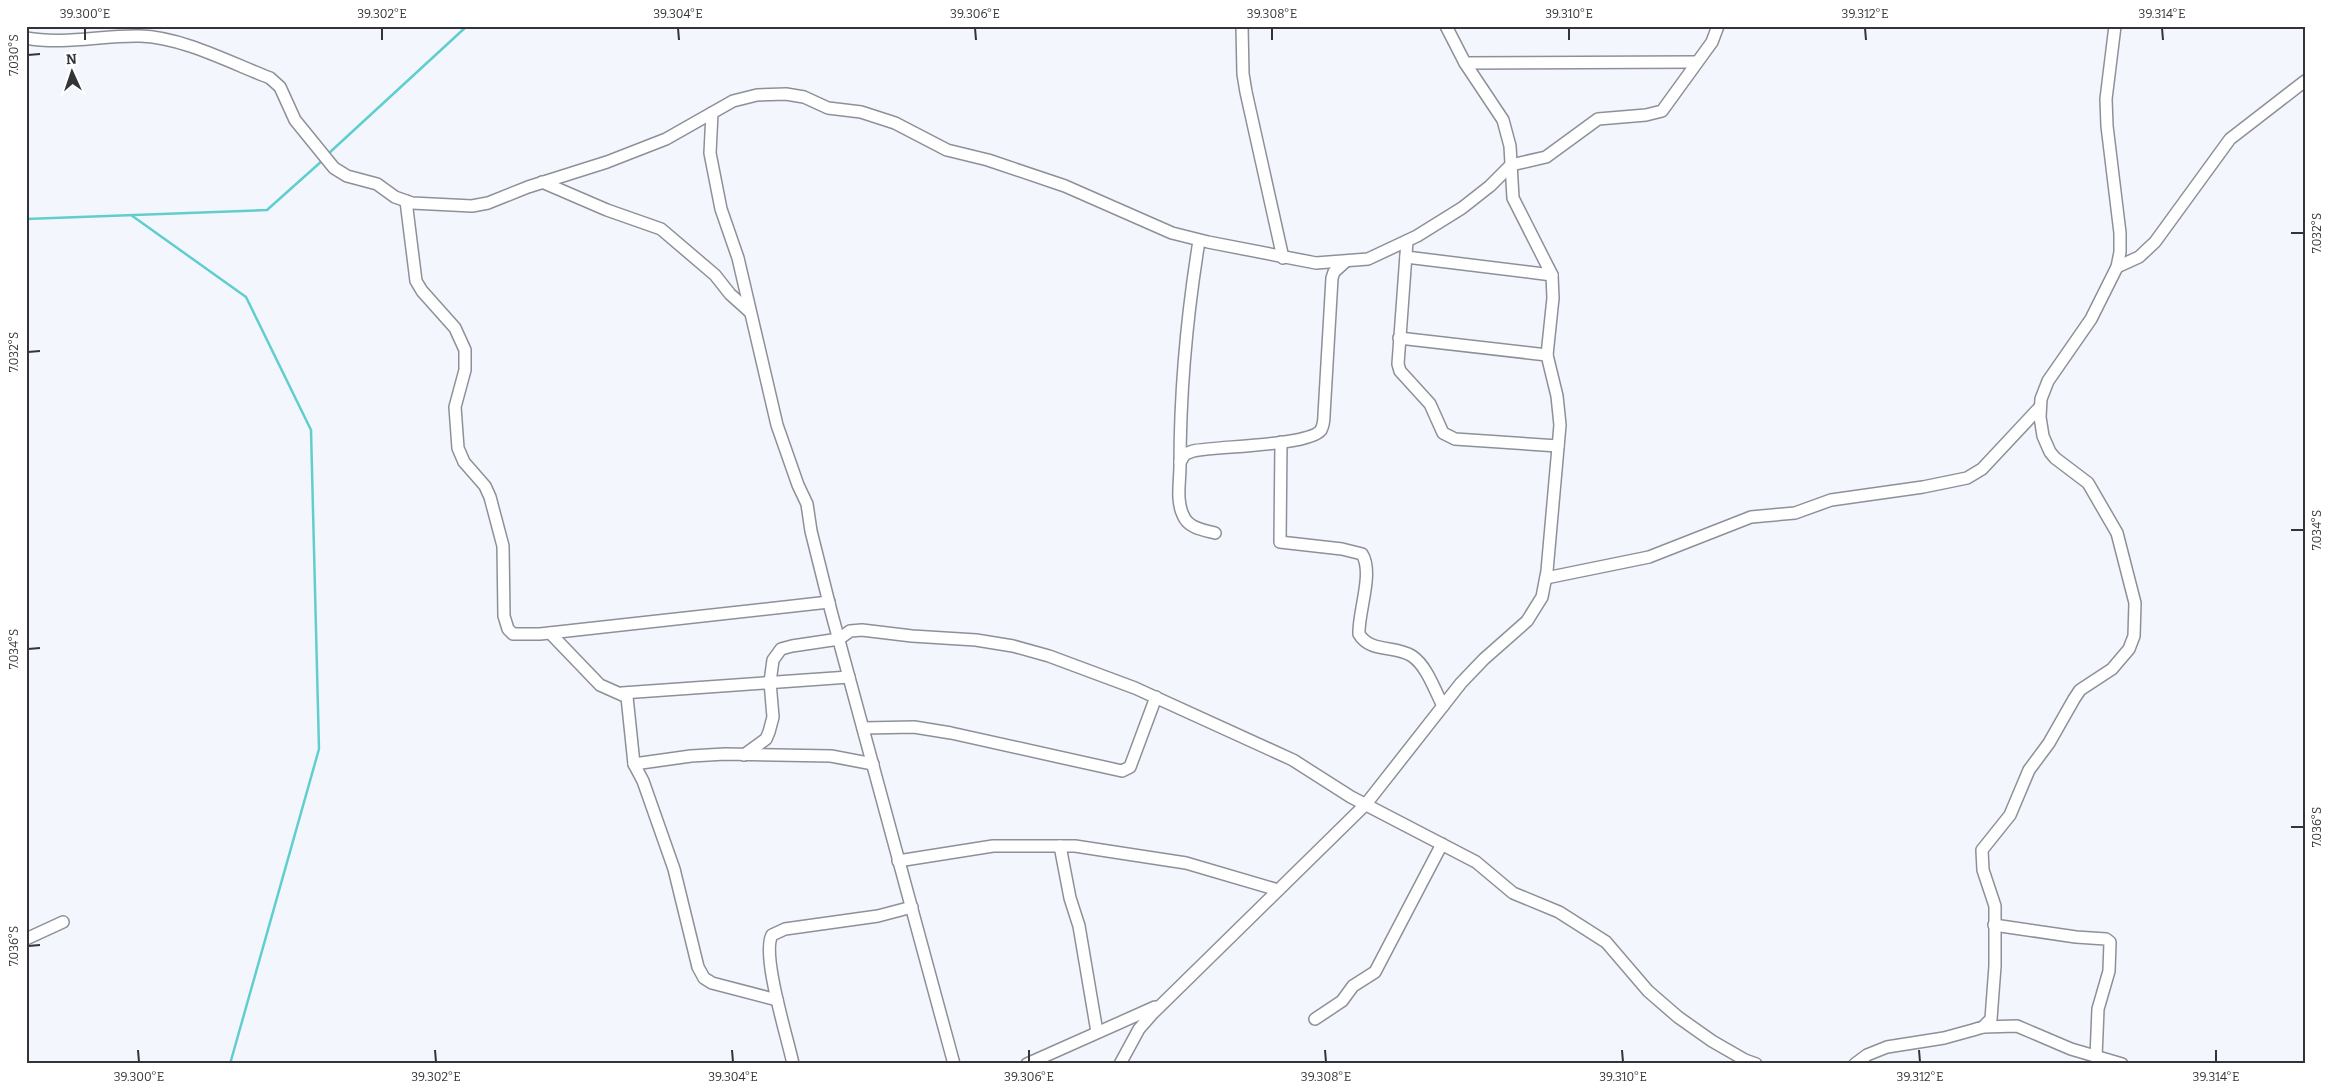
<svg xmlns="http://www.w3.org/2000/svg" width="2331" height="1090" font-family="Bitter,serif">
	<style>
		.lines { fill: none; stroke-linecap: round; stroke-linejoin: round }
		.stream { stroke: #60cecf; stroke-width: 2.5 }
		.minor-casing { stroke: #8e9099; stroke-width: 14 }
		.minor { stroke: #fff; stroke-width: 11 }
		.ticks { fill: none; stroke: #343438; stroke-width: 2 }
		.neatline { fill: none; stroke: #343438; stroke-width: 2 }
		.ticks-label { font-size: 12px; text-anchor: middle; fill: #343438 }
	</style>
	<rect width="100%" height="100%" fill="#f4f6fd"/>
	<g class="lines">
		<g class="stream">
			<path d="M328,154l139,-128"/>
			<path d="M131,215l115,82 65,133 8,319 -89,315"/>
			<path d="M26,219l241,-9 56,-50"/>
		</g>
		<defs>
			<g id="minor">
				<path d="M1242,26l1,48 3,18 37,166"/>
				<path d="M26,38c39,7 76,-3 114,-2 42,1 91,27 130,42l10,9 15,33 39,48 13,8 30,8 18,13 17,6 60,3 16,-3 40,-16 79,-25 59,-23 67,-38 24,-6 29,-1 18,3 24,11 33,4 34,11 52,27 41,10 77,26 107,47 36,9 108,21 52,-4 49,-23 45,-28 28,-22 21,-21 35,-8 52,-38 48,-4 16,-4 50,-69 6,-16"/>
				<path d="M1465,63l231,-1"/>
				<path d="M712,113l-2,40 11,56 17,49 39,167 21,60 9,19 4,27 20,80 123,453"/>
				<path d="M542,182l65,28 54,19 54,46 15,19 20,18"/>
				<path d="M406,201l10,80 6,10 33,37 10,22v20l-10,37 3,41 6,14 21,24 5,11 13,49 1,70 4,13 5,5h27l289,-32"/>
				<path d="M1199,241c-12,74 -19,150 -19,225 0,15 -4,35 3,49 5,13 20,15 32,18"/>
				<path d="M1407,241l-9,123 2,7 30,33 13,29 12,6 103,7"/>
				<path d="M1406,257l146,18"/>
				<path d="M2117,267l22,-10 16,-15 75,-103 75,-58"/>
				<path d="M1399,338l148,17"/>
				<path d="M1281,442l-1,100 62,7 20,5c12,19 -4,58 -3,80 11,19 36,11 53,22 15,10 23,35 31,50"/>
				<path d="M1180,462l5,-8 8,-3c24,-5 116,-5 128,-21 2,-4 3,-11 3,-15l8,-137 2,-6 11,-10"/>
				<path d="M1546,578l103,-21 102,-40 44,-4 36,-13 92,-13 44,-9 15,-9 58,-62"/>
				<path d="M550,633l50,52 27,12 7,67 9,17 31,88 24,98 6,11 8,5 65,17"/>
				<path d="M622,693l227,-16"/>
				<path d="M863,728l51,-1 37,6 171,38 8,-4 26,-70"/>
				<path d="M744,755l22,-16 3,-7 4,-15 -3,-35 3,-22 8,-11 11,-3 47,-7 11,-8 12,-1 50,6 64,4 37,6 36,10 86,32 158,72 58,37 125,65 37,31 46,19 47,30 42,49 30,26 34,24 33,19 11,4"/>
				<path d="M634,764l57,-8 34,-2 106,2 42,8"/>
				<path d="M1060,846l10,52 9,28 18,106"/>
				<path d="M898,861l95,-15h82l111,17 92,27"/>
				<path d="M1994,925l82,12 30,2 4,3 -1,29 -11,38 -2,48"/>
				<path d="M26,939l37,-17"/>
				<path d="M1315,1019l27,-18 11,-15 22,-14 67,-128"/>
				<path d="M1983,1027l34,-1 54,23 51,15"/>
				<path d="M793,1064c-5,-25 -32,-109 -21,-129l13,-6 93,-13 34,-9"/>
				<path d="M1027,1064l128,-57"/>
				<path d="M1120,1064l19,-35 14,-16 213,-209 95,-121 23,-24 43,-38 15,-24 5,-26 13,-146 -3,-29 -10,-41 6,-57 -1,-23 -39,-77 -3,-52 -7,-26 -38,-57 -19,-37"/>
				<path d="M1855,1064l12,-9 20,-8 57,-9 29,-8 10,-3 8,-8 4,-53v-60l-12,-36 -1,-20 28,-35 19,-45 20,-27 25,-44 6,-9 32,-21 17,-20 5,-13 1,-33 -18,-70 -29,-50 -33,-25 -5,-6 -7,-16 -3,-19 1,-18 7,-18 43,-62 26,-52 3,-15v-19l-13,-107 -1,-27 9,-73"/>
			</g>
		</defs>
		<use href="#minor" class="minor-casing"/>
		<use href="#minor" class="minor"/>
	</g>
	<path class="ticks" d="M85,28v12M382,28v12M678,28l1,12M975,28l1,12M1272,28v12M1569,28v12M1865,28l1,12M2162,28l1,12M28,55l12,-1M2291,233h13M28,352l12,-1M2291,530h13M28,649l12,-1M2291,827h13M28,946l12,-1M138,1050l1,12M435,1050l1,12M732,1050l1,12M1029,1050v12M1325,1050l1,12M1622,1050l1,12M1919,1050l1,12M2216,1050v12"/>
	<rect width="2331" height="1090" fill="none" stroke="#ffffff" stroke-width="55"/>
	<g transform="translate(72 72) rotate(357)" stroke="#ffffff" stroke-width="4" paint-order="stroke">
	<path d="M0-4L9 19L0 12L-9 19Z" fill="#343438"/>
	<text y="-8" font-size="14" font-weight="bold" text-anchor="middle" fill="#343438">N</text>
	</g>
	<rect x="28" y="28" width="2276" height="1034" class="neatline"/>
	<g class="ticks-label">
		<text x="85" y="18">39.300°E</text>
		<text x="382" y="18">39.302°E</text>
		<text x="678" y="18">39.304°E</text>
		<text x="975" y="18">39.306°E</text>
		<text x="1272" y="18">39.308°E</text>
		<text x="1569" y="18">39.310°E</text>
		<text x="1865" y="18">39.312°E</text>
		<text x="2162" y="18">39.314°E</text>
		<text transform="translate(14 55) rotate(-90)" y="4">7.030°S</text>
		<text transform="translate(2317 233) rotate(-90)" y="4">7.032°S</text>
		<text transform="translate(14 352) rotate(-90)" y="4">7.032°S</text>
		<text transform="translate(2317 530) rotate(-90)" y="4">7.034°S</text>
		<text transform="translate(14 649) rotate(-90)" y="4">7.034°S</text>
		<text transform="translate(2317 827) rotate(-90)" y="4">7.036°S</text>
		<text transform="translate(14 946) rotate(-90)" y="4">7.036°S</text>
		<text x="139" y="1081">39.300°E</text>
		<text x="436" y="1081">39.302°E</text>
		<text x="733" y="1081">39.304°E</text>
		<text x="1029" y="1081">39.306°E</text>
		<text x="1326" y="1081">39.308°E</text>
		<text x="1623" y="1081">39.310°E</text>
		<text x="1920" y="1081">39.312°E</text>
		<text x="2216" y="1081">39.314°E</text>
	</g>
</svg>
